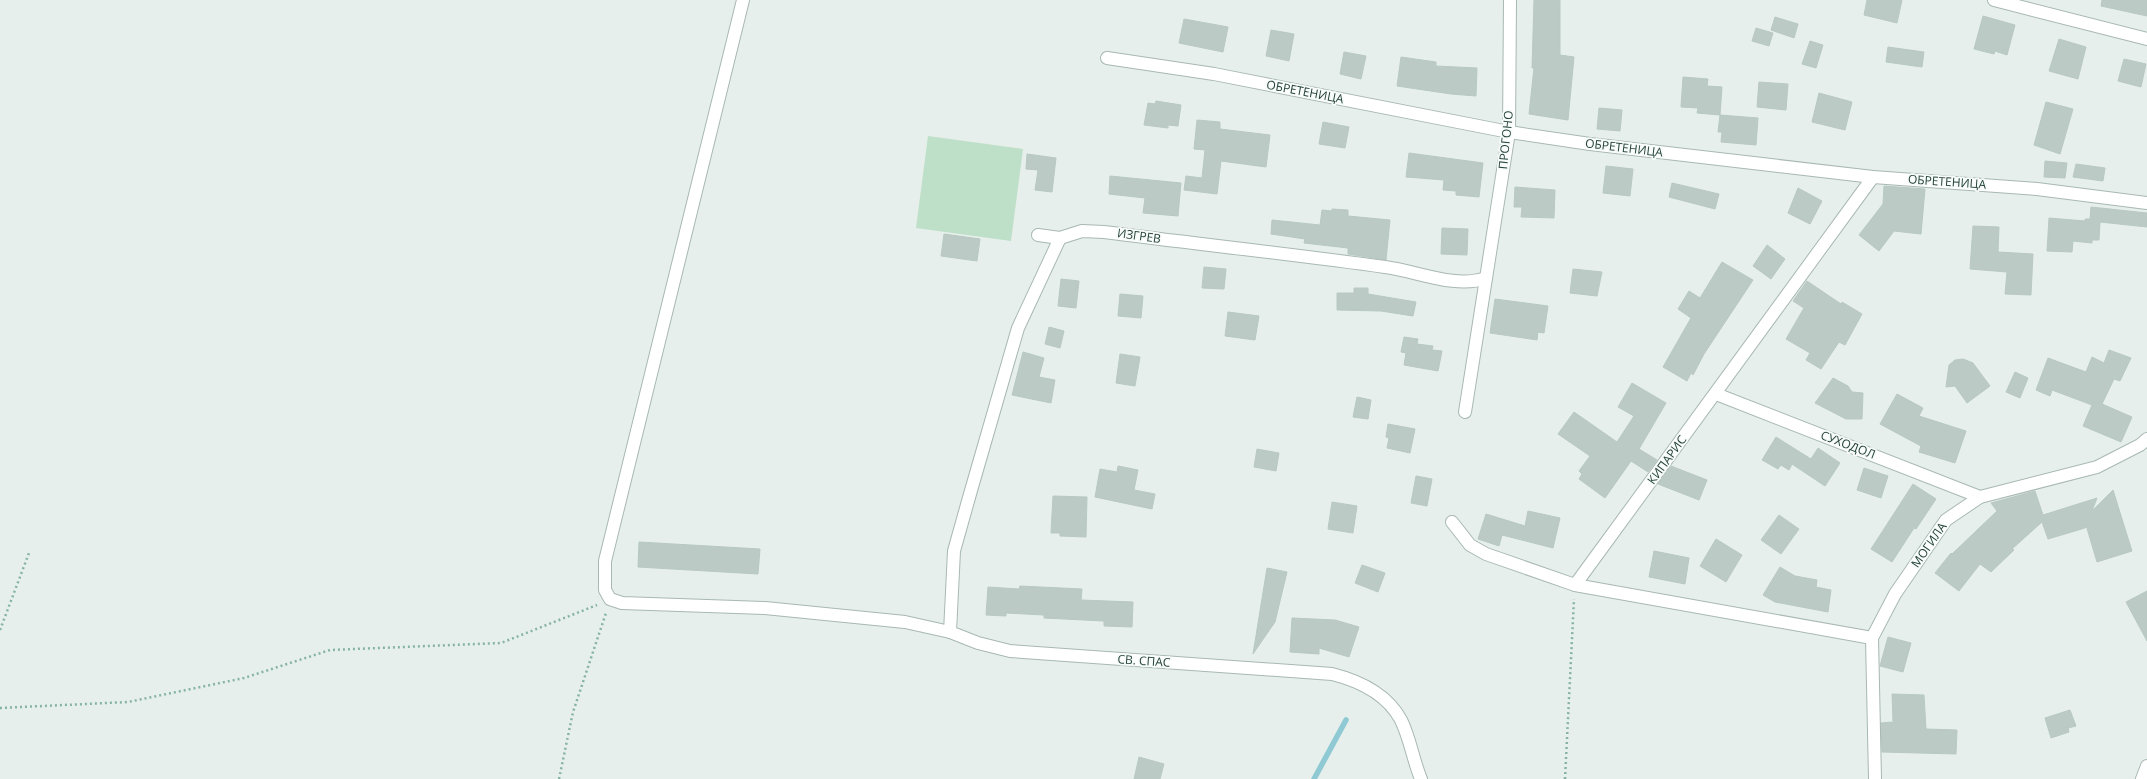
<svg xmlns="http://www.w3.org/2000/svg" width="2147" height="779" viewBox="0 0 2147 779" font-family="'Open Sans',sans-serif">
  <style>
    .green { fill: #bfe0c8 }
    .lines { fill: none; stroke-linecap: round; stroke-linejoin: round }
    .stream { stroke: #8ec9d4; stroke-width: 5.5 }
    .building { fill: #bbcac4; stroke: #b8c9c2 }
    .minor-casing { stroke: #a8b8b2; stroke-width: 14 }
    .path { stroke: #86b3a5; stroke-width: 2.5; stroke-dasharray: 2 3; stroke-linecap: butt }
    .minor { stroke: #fff; stroke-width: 12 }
    .labels { text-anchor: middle; stroke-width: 3.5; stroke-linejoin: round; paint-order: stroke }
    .street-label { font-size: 12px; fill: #24423a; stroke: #f7fbf9 }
  </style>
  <rect width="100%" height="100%" fill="#e6efeb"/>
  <path class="green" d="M928 136 1023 149 1011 241 916 228Z"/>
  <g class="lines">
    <path class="stream" d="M1314 779 1346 720"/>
  </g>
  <g class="building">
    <path d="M1534 0H1560V55L1574 57 1568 120 1529 114 1534 68H1532Z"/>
    <path d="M1867 0H1902L1897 23 1864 15Z"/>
    <path d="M2102 0H2147V16L2101 6Z"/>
    <path d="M1983 16 2015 25 2007 55 1995 51 1994 54 1974 49Z"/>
    <path d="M1775 17 1798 24 1794 38 1771 30Z"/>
    <path d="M1184 19 1228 27 1223 52 1179 43Z"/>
    <path d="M1756 28 1773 33 1769 46 1752 41Z"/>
    <path d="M1271 30 1294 34 1289 61 1266 56Z"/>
    <path d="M2059 39 2086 47 2078 79 2049 71Z"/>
    <path d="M1810 41 1823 45 1816 68 1802 64Z"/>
    <path d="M1888 47 1924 52 1922 67 1886 62Z"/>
    <path d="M1344 52 1366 56 1361 79 1340 74Z"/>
    <path d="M1401 57 1436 62V66L1477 68 1476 96 1451 94 1397 86Z"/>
    <path d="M2124 59 2146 64 2141 87 2118 81Z"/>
    <path d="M1683 77 1708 79 1707 86 1722 87 1720 115 1758 118 1756 145 1721 142 1722 132H1718L1720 115 1697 113 1698 108 1681 107Z"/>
    <path d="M1759 82 1788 84 1786 110 1757 107Z"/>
    <path d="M1819 93 1852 102 1845 130 1812 122Z"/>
    <path d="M1156 101 1181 105 1178 126 1168 125V128L1144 125 1148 103 1155 104Z"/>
    <path d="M2046 102 2073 109 2060 154 2034 145Z"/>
    <path d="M1599 108 1622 110 1620 131 1597 129Z"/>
    <path d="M1197 120 1220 122V129L1270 135 1266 167 1221 161 1217 194 1184 190 1186 176 1202 178 1205 150 1194 149Z"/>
    <path d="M1323 122 1349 127 1345 148 1319 144Z"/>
    <path d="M1409 153 1483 163 1479 197 1456 195V191L1443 190 1444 180 1406 177Z"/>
    <path d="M1027 154 1056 158 1052 192 1035 190 1038 170 1026 169Z"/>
    <path d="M2045 161 2067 163 2065 178 2044 177Z"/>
    <path d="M2076 164 2105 168 2103 181 2073 177Z"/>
    <path d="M1606 166 1633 169 1630 196 1603 193Z"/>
    <path d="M1110 176 1181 183 1178 216 1143 213 1145 198 1109 194Z"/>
    <path d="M1672 183 1719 194 1715 209 1669 197Z"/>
    <path d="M1884 186 1925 189 1921 234 1894 231 1879 251 1859 235 1883 204Z"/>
    <path d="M1515 187 1555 190 1554 218 1521 217 1522 207H1514Z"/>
    <path d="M1798 188 1822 201 1810 224 1788 213Z"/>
    <path d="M2091 207 2147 213V227L2100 222 2099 240H2092V243L2073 241 2072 252 2047 251 2049 218 2085 221V219H2090Z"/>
    <path d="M1332 209 1348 210V216L1390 220 1386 260 1348 254V248L1304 243 1305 239 1271 234 1272 220 1320 225 1322 210 1332 211Z"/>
    <path d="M1973 226 1999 227 1998 252 2033 254 2031 295 2005 294 2007 272 1970 269Z"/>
    <path d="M1442 228 1468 229 1467 255 1441 254Z"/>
    <path d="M944 234 980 239 977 261 941 256Z"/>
    <path d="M1767 245 1785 259 1771 279 1753 266Z"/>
    <path d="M1722 262 1753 280 1704 354 1693 375 1691 373 1687 381 1663 367 1691 318 1678 309 1689 291 1700 298Z"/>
    <path d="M1204 267 1226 269 1224 289 1202 288Z"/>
    <path d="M1573 269 1602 272 1597 296 1570 293Z"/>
    <path d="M1061 279 1079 281 1076 308 1058 306Z"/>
    <path d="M1807 281 1841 304 1842 302 1862 314 1845 345 1839 342 1821 369 1806 360 1810 353 1786 339 1804 308 1793 301Z"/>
    <path d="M1354 288H1368V294L1416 302 1413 316 1381 311 1337 310V293H1354Z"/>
    <path d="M1120 294 1143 296 1141 318 1118 316Z"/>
    <path d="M1495 299 1548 306 1544 333 1538 332 1537 340 1490 333Z"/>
    <path d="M1228 312 1259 316 1255 340 1225 336Z"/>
    <path d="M1049 327 1064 331 1060 348 1045 344Z"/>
    <path d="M1404 337 1418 339 1417 344 1433 346 1432 350 1442 351 1438 371 1404 365 1406 353 1401 352Z"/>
    <path d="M2109 350 2131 358 2120 381 2114 379 2102 404 2132 417 2121 442 2083 426 2092 405 2052 390 2050 396 2036 390 2048 358 2086 372 2092 357 2104 363Z"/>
    <path d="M1023 352 1044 358 1039 377 1055 380 1051 403 1012 395Z"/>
    <path d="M1120 354 1140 357 1135 386 1116 383Z"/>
    <path d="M1963 359 1973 363 1990 386 1967 403 1955 386 1946 387 1949 365 1955 360Z"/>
    <path d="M2015 372 2028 378 2020 398 2006 392Z"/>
    <path d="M1833 378 1848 386 1852 392 1863 393 1862 419H1846L1815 403Z"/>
    <path d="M1632 383 1666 403 1639 449 1657 460 1648 472 1631 461 1605 498 1579 479 1582 474 1579 471 1590 456 1558 434 1574 412 1617 442 1634 416 1618 407Z"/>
    <path d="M1897 394 1923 408 1919 416 1966 431 1955 463 1919 452 1921 446 1880 424Z"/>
    <path d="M1357 397 1371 400 1368 419 1353 417Z"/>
    <path d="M1388 424 1415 429 1410 453 1387 448 1389 438 1386 437Z"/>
    <path d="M1776 437 1811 459 1818 448 1840 463 1825 486 1792 464 1789 470 1781 465 1778 469 1762 460Z"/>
    <path d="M1257 449 1279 453 1276 471 1254 467Z"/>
    <path d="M1118 466 1138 470 1134 490 1155 494 1152 509 1095 497 1100 469 1117 472Z"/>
    <path d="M1671 466 1707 480 1699 500 1658 484Z"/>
    <path d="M1864 468 1888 476 1881 498 1857 490Z"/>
    <path d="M1416 476 1432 479 1427 506 1411 503Z"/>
    <path d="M1913 484 1936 499 1916 529 1914 528 1892 562 1871 549Z"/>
    <path d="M2113 490 2132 551 2097 562 2086 525 2085 528 2048 539 2042 522 2012 549 2014 550 1991 572 1980 564 1959 591 1935 573 1951 553 1952 554 1997 511 1991 503 2035 491 2043 515 2097 498 2092 511Z"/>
    <path d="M1053 496 1087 497 1086 537 1060 536V533H1051Z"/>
    <path d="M1332 502 1357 506 1353 533 1328 529Z"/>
    <path d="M1528 511 1560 518 1553 548 1502 535 1499 546 1478 539 1486 514 1525 526Z"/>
    <path d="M1779 515 1799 529 1781 554 1761 540Z"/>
    <path d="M1716 539 1742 555 1726 582 1700 566Z"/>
    <path d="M639 542 760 549 758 574 638 567Z"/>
    <path d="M1654 551 1689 558 1685 584 1649 577Z"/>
    <path d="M1362 565 1385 573 1378 592 1355 583Z"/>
    <path d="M1780 567 1795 576 1817 580 1816 587 1831 590 1828 612 1775 602 1763 595Z"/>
    <path d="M1267 568 1287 572 1275 622 1253 654Z"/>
    <path d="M1020 586 1082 589 1081 600 1133 602 1132 627 1104 626V621L1044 618V615L1006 613V616L986 615 988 587 1019 589Z"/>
    <path d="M2147 591V641L2126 602Z"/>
    <path d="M1292 618 1335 620 1359 627 1349 657 1319 648V654L1290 652Z"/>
    <path d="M1888 637 1911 643 1903 672 1880 666Z"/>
    <path d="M1892 694 1924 695 1926 729 1957 730 1956 754 1882 752 1881 723 1893 722Z"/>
    <path d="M2070 710 2076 726 2068 728 2069 732 2051 738 2045 718Z"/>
    <path d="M1139 757 1164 764 1160 779H1134Z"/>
  </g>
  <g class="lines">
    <g class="minor-casing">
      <g id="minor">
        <path d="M743 0 605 561V590L610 599 622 603 765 608 905 622 950 632"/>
        <path d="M1994 0 2147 39"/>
        <path d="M1107 58 1214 74 1509 132 1590 144 1873 177 2037 189 2147 203"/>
        <path d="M1038 235 1060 238"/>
        <path d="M1716 394 1980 497"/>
        <path d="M1465 412 1509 132 1510 0"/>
        <path d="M1452 522 1470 545 1486 554 1575 585 1872 638"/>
        <path d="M1575 585 1873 177"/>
        <path d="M1421 779C1413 760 1410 738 1401 720 1387 694 1360 681 1332 674L1010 651 978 643 950 632 954 551 970 494 1018 328 1060 238 1082 231 1104 232C1197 244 1291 254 1385 267 1417 271 1455 289 1486 278"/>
        <path d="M1875 779 1872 638 1895 594 1946 520 1980 497 2097 467 2140 445 2147 439"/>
        <path d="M2142 779 2147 766"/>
      </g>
    </g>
    <g class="path">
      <path d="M0 630 29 553"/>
      <path d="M0 708 128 702 244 678 330 650 501 643 597 605"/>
      <path d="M559 779 573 712 606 613"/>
      <path d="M1565 779 1574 599"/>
    </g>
    <use href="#minor" class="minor"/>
  </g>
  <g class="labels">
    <g class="street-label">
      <text transform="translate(1305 92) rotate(11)" y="4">ОБРЕТЕНИЦА</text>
      <text transform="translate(1506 140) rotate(-84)" y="4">ПРОГОНО</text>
      <text transform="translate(1624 148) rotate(7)" y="4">ОБРЕТЕНИЦА</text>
      <text transform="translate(1947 182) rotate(4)" y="4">ОБРЕТЕНИЦА</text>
      <text transform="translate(1139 236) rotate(8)" y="4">ИЗГРЕВ</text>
      <text transform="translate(1848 445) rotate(21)" y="4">СУХОДОЛ</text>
      <text transform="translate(1667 460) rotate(-54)" y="4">КИПАРИС</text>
      <text transform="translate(1929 545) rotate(-55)" y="4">МОГИЛА</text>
      <text transform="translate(1144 661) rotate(4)" y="4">СВ. СПАС</text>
    </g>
  </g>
</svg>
